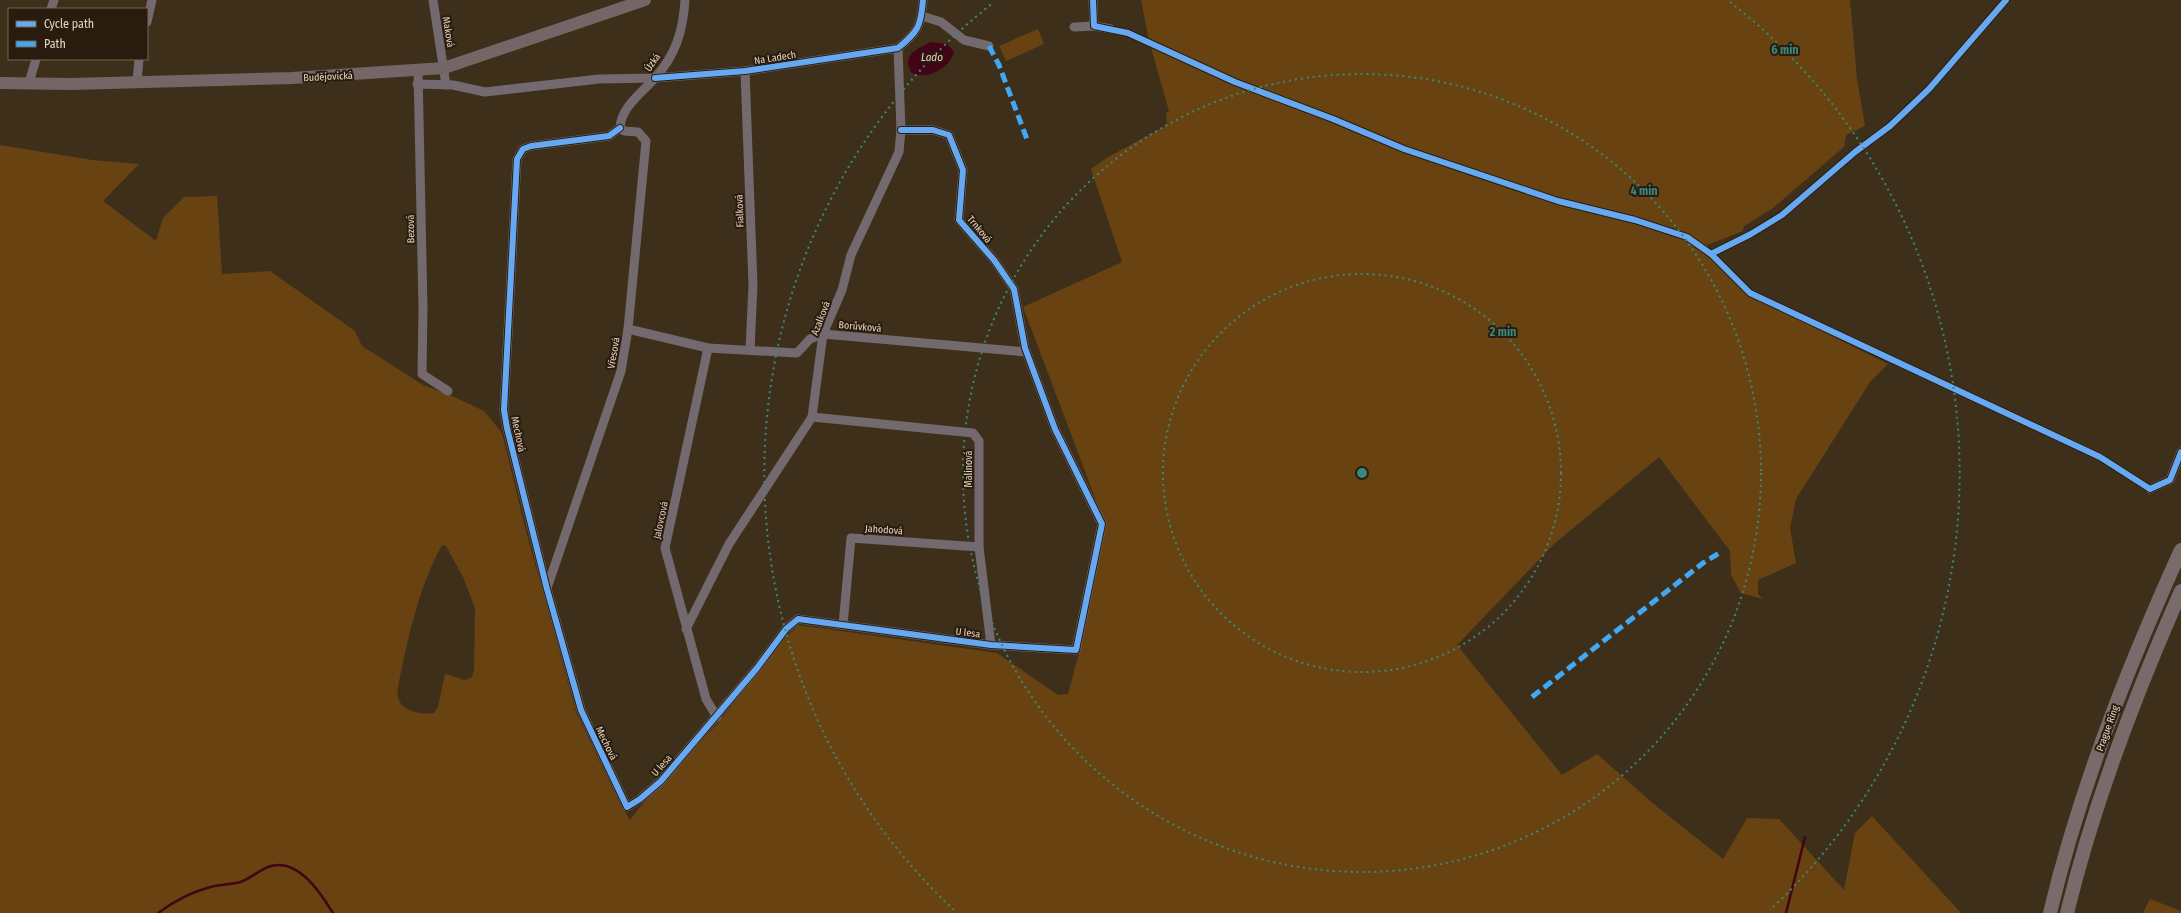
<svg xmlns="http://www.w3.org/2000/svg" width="2181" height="913" viewBox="0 0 2181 913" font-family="'Fira Sans Condensed',sans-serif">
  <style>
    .green { fill: #684311; fill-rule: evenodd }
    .water { fill: #420416 }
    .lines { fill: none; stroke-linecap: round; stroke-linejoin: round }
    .stream { stroke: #420416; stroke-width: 2.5 }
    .minor { stroke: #73696e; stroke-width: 9 }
    .major { stroke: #746667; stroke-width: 12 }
    .highway { stroke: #786b6a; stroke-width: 14 }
    .quiet { stroke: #3fa9f5; stroke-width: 5; stroke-dasharray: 10 5; stroke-linecap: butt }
    .cycleway-casing { stroke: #291c0e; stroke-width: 8 }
    .cycleway { stroke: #66a8f1; stroke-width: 6 }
    .ring { fill: none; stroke: #3a897f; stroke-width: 2; stroke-dasharray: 2 4 }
    .labels { text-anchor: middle; stroke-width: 4; stroke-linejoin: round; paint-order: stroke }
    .street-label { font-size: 10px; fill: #e6d4c1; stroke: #291c0e }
    .water-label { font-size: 11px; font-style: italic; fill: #ebc9ce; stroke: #291c0e }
    .centre { fill: #3a897f; stroke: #291c0e; stroke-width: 2 }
    .ring-label { font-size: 12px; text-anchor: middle; font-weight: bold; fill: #3a897f; stroke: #291c0e; stroke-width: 4; stroke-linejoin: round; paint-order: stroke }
  </style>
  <rect width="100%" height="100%" fill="#3e2f1b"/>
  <g class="green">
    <path d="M1141 0H1850L1857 79 1865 126 1846 135 1844 147 1773 208 1744 226 1743 231 1707 245 1711 254 1750 295 1888 364 1870 382 1796 499 1790 528 1796 563 1758 580V594L1763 599 1741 593 1731 575 1730 551 1659 457 1554 544 1457 645 1562 775 1597 754 1655 805 1723 859 1747 818 1779 819 1844 890 1855 833 1872 816 1961 913H0V145L92 160 139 164 103 201 156 241 163 218 184 197 217 196 222 274 270 271 355 331 362 346 423 385 450 395 484 411 502 433 527 535 576 712 620 804 630 820 641 806 718 723 780 644 798 625 997 653 1058 695 1068 694 1079 653 1105 524 1023 307 1122 262 1091 169 1108 157 1164 127 1167 123 1166 113 1169 111 1149 41ZM442 545 446 546 463 577 475 608 474 670 472 677 465 680 445 674 438 707 434 713C415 715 394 709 398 687 408 638 418 589 442 545Z"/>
    <path d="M1038 29 1044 44 1006 61 999 46Z"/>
    <path d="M2150 899 2181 911V913H2143Z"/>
  </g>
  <path class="water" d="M931 42 947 44 954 52C951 66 929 80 915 74 911 73 910 71 909 67 904 53 921 47 931 42Z"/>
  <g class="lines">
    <g class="stream">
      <path d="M158 913C173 902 189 893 207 888 218 884 230 885 240 882 250 879 258 871 268 867 297 856 320 892 333 913"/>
      <path d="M1786 913 1805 837"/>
    </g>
    <g class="minor">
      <path d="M433 0 446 85"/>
      <path d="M1093 0 1094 26"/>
      <path d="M51 9 54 0"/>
      <path d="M922 16 941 22 964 40 989 46"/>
      <path d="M147 22 152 0"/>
      <path d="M1074 27 1094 26 1111 29"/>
      <path d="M418 71 423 308 422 374 448 391"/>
      <path d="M745 71 753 285 750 350"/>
      <path d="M137 82 139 59"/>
      <path d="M29 83 36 59"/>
      <path d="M417 84 453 85 485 92 599 79 655 78 745 71 898 48C918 32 921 26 923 0"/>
      <path d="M620 128 609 136 531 146 523 149 517 159 504 410 507 428 547 589 581 710 627 807 640 799 661 781 757 668 786 629 798 619 991 645 1076 650 1102 524 1055 429 1025 348 1014 289 994 260 959 220 963 170 949 135 933 130H901"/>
      <path d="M620 128C621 107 642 93 654 79 676 55 683 31 685 0"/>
      <path d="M628 329 708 348 797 353 810 339 823 334 1026 352"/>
      <path d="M708 348 665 548 706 699 717 717"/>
      <path d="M812 417 973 433 979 441V547L991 645"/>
      <path d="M2150 489 2170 480 2181 452"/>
      <path d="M547 588 621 371 628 329 646 141 638 132 624 131 620 128"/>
      <path d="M843 625 851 538 979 547"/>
      <path d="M686 629 729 544 812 417 823 334 842 290 851 255 899 152 901 130 898 48"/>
    </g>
    <path class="major" d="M0 83 71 84 292 78 444 68 645 0"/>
    <g class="highway">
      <path d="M2050 913C2080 787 2128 667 2181 550"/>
      <path d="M2067 913C2094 802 2135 695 2181 591"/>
    </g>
    <g class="quiet">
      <path d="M989 46 999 65 1028 142"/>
      <path d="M1532 697 1703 563 1721 552"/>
    </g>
    <g class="cycleway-casing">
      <g id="cycleway">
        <path d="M1093 0 1094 26 1128 33 1235 82 1333 119 1404 149 1558 201 1635 220 1687 237 1711 254 1750 293 2100 457 2150 489 2170 480 2181 452"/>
        <path d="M655 78 745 71 898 48C918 32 921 26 923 0"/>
        <path d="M620 128 609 136 531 146 523 149 517 159 504 410 507 428 547 589 581 710 627 807 640 799 661 781 757 668 786 629 798 619 991 645 1076 650 1102 524 1055 429 1025 348 1014 289 994 260 959 220 963 170 949 135 933 130H901"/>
        <path d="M1711 254 1751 234 1782 215 1855 152 1890 126 1929 89 2006 0"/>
      </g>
    </g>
    <use href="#cycleway" class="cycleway"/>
  </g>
  <g class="ring">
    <circle cx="1362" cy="473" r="199"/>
    <circle cx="1362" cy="473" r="399"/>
    <path d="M954 910A598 598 0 0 1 994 2M1730 2A598 598 0 0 1 1770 910"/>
  </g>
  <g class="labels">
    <g class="street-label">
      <text transform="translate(449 32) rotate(81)" y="4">Maková</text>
      <text transform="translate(775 57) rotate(-9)" y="4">Na Ladech</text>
      <text transform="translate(652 62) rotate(-55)" y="4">Úzká</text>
      <text transform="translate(328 76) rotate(-3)" y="4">Budějovická</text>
      <text transform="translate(739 211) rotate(-92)" y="4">Fialková</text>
      <text transform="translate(410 229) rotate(-91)" y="4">Bezová</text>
      <text transform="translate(980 229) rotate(50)" y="4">Trnková</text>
      <text transform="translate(820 318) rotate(-69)" y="4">Azalková</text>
      <text transform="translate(860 326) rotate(5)" y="4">Borůvková</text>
      <text transform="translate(613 353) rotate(-80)" y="4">Vřesová</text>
      <text transform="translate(519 434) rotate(78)" y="4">Mechová</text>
      <text transform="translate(968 469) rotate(-90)" y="4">Malinová</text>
      <text transform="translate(660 520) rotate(-78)" y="4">Jalovcová</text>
      <text transform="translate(884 529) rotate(4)" y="4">Jahodová</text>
      <text transform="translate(968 632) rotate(7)" y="4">U lesa</text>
      <text transform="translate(2107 728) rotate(-70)" y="4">Prague Ring</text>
      <text transform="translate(607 743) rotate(64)" y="4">Mechová</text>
      <text transform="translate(661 765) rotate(-48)" y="4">U lesa</text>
    </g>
    <g class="water-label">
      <text x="932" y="61">Lado</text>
    </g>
  </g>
  <circle cx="1362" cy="473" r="6" class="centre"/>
  <g class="ring-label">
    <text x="1785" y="54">6 min</text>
    <text x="1644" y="195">4 min</text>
    <text x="1503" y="336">2 min</text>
  </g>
  <rect x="8" y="8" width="140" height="52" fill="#291c0e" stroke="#756656"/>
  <rect x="16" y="21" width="20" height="6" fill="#66a8f1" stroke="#756656"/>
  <text x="44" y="28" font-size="12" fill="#e6d4c1">Cycle path</text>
  <rect x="16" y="41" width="20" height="6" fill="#3fa9f5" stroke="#756656"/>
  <text x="44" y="48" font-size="12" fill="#e6d4c1">Path</text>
</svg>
